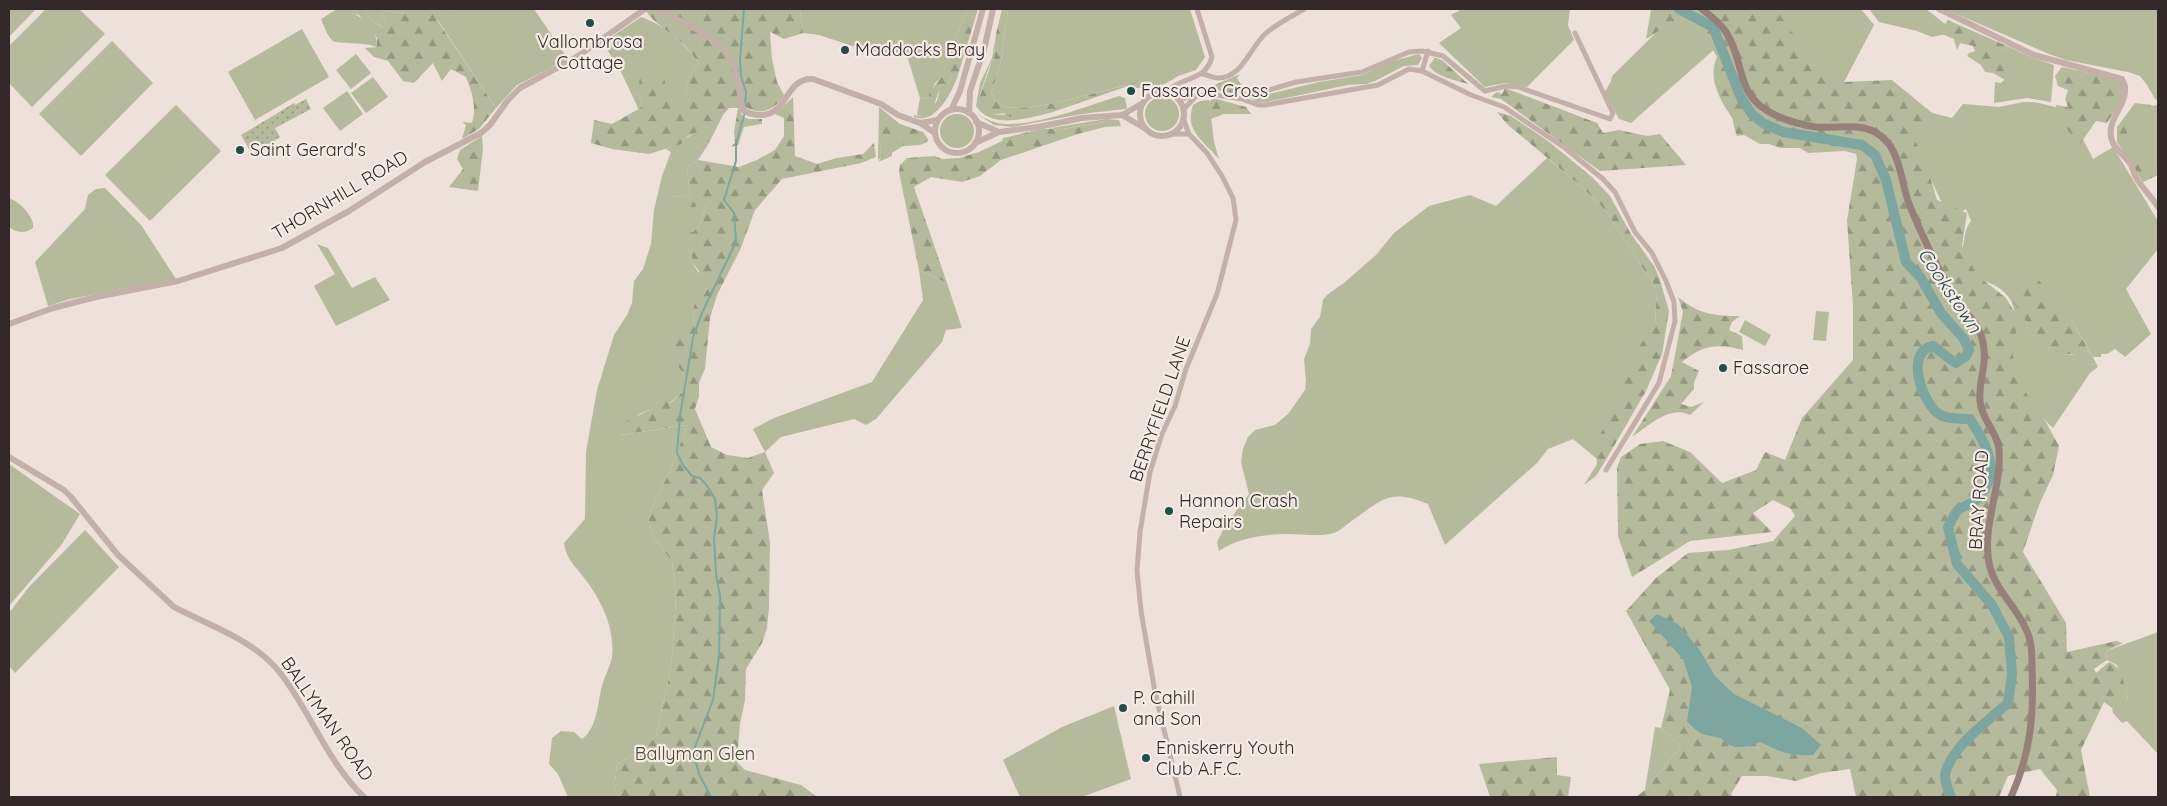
<svg xmlns="http://www.w3.org/2000/svg" width="2167" height="806" viewBox="0 0 2167 806" font-family="Quicksand,sans-serif">
  <style>
    .green { fill: #b5ba9d }
    .forest { fill: url(#forest-firs) }
    .park { fill: url(#park-dots) }
    .water { fill: #7da6a1 }
    .lines { fill: none; stroke-linecap: round; stroke-linejoin: round }
    .stream { stroke: #7da6a1; stroke-width: 2 }
    .river { stroke: #7da6a1; stroke-width: 10 }
    .minor { stroke: #c3b0a8; stroke-width: 5 }
    .tertiary { stroke: #c3b0a8; stroke-width: 6 }
    .secondary { stroke: #977f7a; stroke-width: 7 }
    .poi-dot { fill: #234d48; stroke: #f6ece6; stroke-width: 2 }
    .labels { text-anchor: middle; stroke-width: 4.5; stroke-linejoin: round; paint-order: stroke }
    .poi-label { font-size: 18px; fill: #322827; stroke: #f6ece6; text-anchor: start }
    .street-label { font-size: 18px; fill: #322827; stroke: #f6ece6 }
    .park-label { font-size: 18px; fill: #474c2e; stroke: #f6ece6 }
    .water-label { font-size: 19px; font-style: italic; fill: #234d48; stroke: #f6ece6 }
  </style>
  <defs>
    <pattern id="forest-firs" width="22" height="20" patternUnits="userSpaceOnUse" patternTransform="scale(1.25)"><rect width="22" height="20" fill="#b5ba9d"/><path d="M5 1l3.5 6h-7zM16 11l3.5 6h-7z" fill="#949780"/></pattern>
    <pattern id="park-dots" width="8" height="8" patternUnits="userSpaceOnUse" patternTransform="scale(1.25)"><rect width="8" height="8" fill="#b5ba9d"/><path d="M2 2h.1M6 6h.1" fill="none" stroke="#949780" stroke-width="1.8" stroke-linecap="round"/></pattern>
  </defs>
  <rect width="100%" height="100%" fill="#ede1da"/>
  <g class="green">
    <path d="M9 9H36L9 37Z"/>
    <path d="M46 9H79L105 34 32 107 9 83V46Z"/>
    <path d="M337 9H357L352 13C365 18 378 32 377 47 366 42 337 44 333 41 327 36 324 26 321 19Z"/>
    <path d="M366 9H404L403 14 395 11 380 12 386 20 383 27 373 22 365 11Z"/>
    <path d="M452 9H534L568 59 517 85 496 108 437 19Z"/>
    <path d="M800 9H967L941 78 935 83 928 99 920 98 908 59 900 54 865 50 819 35 803 33Z"/>
    <path d="M1008 9H1190L1205 57 1196 70 1178 76 1165 84 1138 88 1126 85C1102 90 1020 117 1001 105 997 103 994 97 991 94L1001 61Z"/>
    <path d="M1462 9H1570L1568 25 1574 40 1527 87 1505 83 1485 87 1439 43 1461 28 1451 15Z"/>
    <path d="M1771 9H1861L1874 25 1843 84 1803 61Z"/>
    <path d="M1869 9H1926L1949 27 1945 34 1932 37 1917 31 1879 22Z"/>
    <path d="M1945 9H2158V100L2155 99 2147 85 2140 76 2128 72 2066 60 2049 54Z"/>
    <path d="M641 17C665 25 685 43 699 64L687 79 686 94 672 106 667 92H638L642 107 639 110 622 74 603 43Z"/>
    <path d="M1672 17 1700 22 1717 47 1631 123 1619 119 1605 92 1611 81 1612 76Z"/>
    <path d="M302 29 329 77 255 120 228 72Z"/>
    <path d="M996 34 994 59 991 61 980 94 992 115 1023 114 1046 110 1050 113C1027 118 992 130 976 106L980 83 992 58Z"/>
    <path d="M112 41 153 83 81 156 39 114Z"/>
    <path d="M2007 46 2031 57 2054 65 2051 102 2027 98 1994 103 1995 82 2001 83 2005 79 1999 52Z"/>
    <path d="M356 54 371 73 351 89 336 70Z"/>
    <path d="M1419 54 1422 58 1418 65 1404 66 1375 81 1366 84 1348 85 1266 102H1257L1245 95 1249 93 1256 97 1319 82 1362 75 1393 61Z"/>
    <path d="M959 72C954 89 936 126 914 117V115L922 117 937 101 940 88 944 84H948L952 76Z"/>
    <path d="M373 77 388 97 366 113 351 93Z"/>
    <path d="M347 91 363 114 340 131 323 108Z"/>
    <path d="M1119 96 1125 98 1127 108 1125 109 1082 114 1012 127 994 125 977 114C986 119 996 124 1006 124 1039 125 1087 106 1119 96Z"/>
    <circle cx="1162" cy="114" r="17"/>
    <path d="M1209 100 1214 142 1219 159C1204 141 1184 131 1193 105L1200 101Z"/>
    <path d="M2023 102H2034L2068 110 2093 159 2113 147 2158 221V249L2126 289 2151 334 2125 357 2115 349 2107 354H2101V357H2093L2071 319 2026 321 2028 330 2069 355H2075L2091 365 2096 363 2098 367 2090 373 2053 428C2044 420 2013 385 2012 373 2010 355 2020 317 2011 301 1998 275 1956 285 1963 246 1965 236 1965 228 1971 221L1966 209 1949 218 1910 135 1911 127 1925 111 1952 118 1963 104 1999 107Z"/>
    <path d="M176 105 221 151 150 221 105 175Z"/>
    <path d="M2158 105V174L2143 182 2132 161 2117 142V127L2143 107Z"/>
    <circle cx="957" cy="131" r="17"/>
    <path d="M1106 119 1119 120 1121 126 1105 127 1104 122 1057 130 1051 128Z"/>
    <path d="M701 129 709 143 698 160 687 167 690 196 669 197 706 205 702 221 693 232H683L691 247 692 262 707 287 703 297 693 310 695 325 678 366 686 378 683 392 669 403 660 400 652 409 639 414 621 435 687 425 670 472 658 494 648 518 653 536 672 562 676 598 672 656 668 682 656 736 646 747 617 764 614 790 621 797H568L558 774 549 764 552 738 561 731 574 732 582 739C597 728 597 707 601 690 603 679 610 668 612 657 615 629 602 601 585 579 575 565 567 561 564 543L585 519 586 452 597 390 614 335 627 315 632 303 634 281 643 269 651 244 654 210 662 176 671 152 666 149C682 144 687 136 701 129Z"/>
    <path d="M890 134 901 139 903 146 892 153V156L878 162 881 158 880 145Z"/>
    <path d="M1547 158 1582 187 1606 211 1657 290 1655 324 1602 463 1573 439 1548 449 1537 463 1445 545 1428 504C1390 489 1384 498 1353 520 1347 524 1340 531 1334 533 1319 537 1303 534 1288 534 1265 534 1237 538 1219 551L1217 542 1225 526 1249 494 1241 462 1243 449 1248 437 1255 430 1275 425 1288 414 1305 390 1306 381 1304 359 1310 344 1311 329 1320 317 1323 300 1327 295 1345 282 1376 255 1394 233 1429 206 1470 195 1496 206Z"/>
    <path d="M105 188 141 225 176 279 70 299 48 306 35 262 85 209 88 195 96 189Z"/>
    <path d="M11 199C20 202 35 218 33 228 25 234 17 233 9 227V200Z"/>
    <path d="M317 244 328 248 352 288 375 277 390 300 336 326 314 286 335 274Z"/>
    <path d="M919 270 947 283 962 328 946 330 942 342 876 419 866 425 854 419 781 437 765 452 753 429 774 418 872 382 923 300Z"/>
    <path d="M1816 311 1829 312 1826 341 1813 340Z"/>
    <path d="M1745 320 1771 335 1765 346 1739 332Z"/>
    <path d="M9 464 80 514 62 544 9 606Z"/>
    <path d="M85 530 119 567 15 673 9 666V613L29 587Z"/>
    <path d="M2158 632V754L2127 721 2122 723 2113 713 2112 708 2128 699 2117 665 2107 660 2106 651Z"/>
    <path d="M1114 706 1131 779 1082 797H1020L1003 760 1062 727Z"/>
    <path d="M1655 727 1661 728 1681 747 1645 790Z"/>
  </g>
  <g class="forest">
    <path d="M357 9H366L365 11 373 22 382 27 386 20 380 12 395 11 403 14 404 9H452L437 20 496 108 479 129 462 139 466 125 462 122 472 123C477 107 472 92 466 77L451 69 442 81 433 63 414 83 403 81 388 61 374 57 365 48 377 47V38L359 15 351 13Z"/>
    <path d="M645 9H800L803 33 784 39 770 32 772 59 777 82 784 95C775 110 760 117 744 106L739 108 743 117 749 119H762V124L744 127 738 145 731 147 735 143 734 132 738 108H729L723 115 709 143 701 130 688 136 681 144 649 154 612 149 591 143 594 120 612 124 642 107 638 92 640 77 661 69 672 105 686 94 687 79 699 64C691 52 683 42 671 34 660 25 652 21 645 9Z"/>
    <path d="M967 9H978L959 72 952 76 948 84H944C934 94 937 112 922 117L917 115 920 98 928 99 930 91 941 78Z"/>
    <path d="M1002 9H1008L1001 61 991 94C994 97 997 103 1001 105 1020 117 1102 90 1127 85L1134 83 1138 88 1128 86 1050 113 1046 110 1028 116 1023 114 1017 118 1007 116 1004 113 992 115 986 113 979 102C981 87 989 75 991 61L994 59 996 34Z"/>
    <path d="M1649 9H1776L1805 51 1844 82 1892 80 1937 117 1914 128 1912 136 1924 156 1937 200 1967 213 1962 246 1977 275 2006 298 2018 318 2013 353 2014 376 2042 415 2059 446 2053 475 2039 505 2023 552 2066 623 2067 652 2116 641 2123 643 2106 651 2107 660 2094 669 2096 673 2109 662C2124 668 2124 686 2128 700L2112 708 2104 702 2081 750 2090 797H2056L2057 790 2040 769 2008 776 1999 797H1856L1850 769 1821 773 1796 781 1767 776H1742L1731 794 1734 797H1636L1645 790 1681 747 1661 728 1670 690 1626 611 1656 578 1688 553 1728 550 1773 541 1795 516 1791 509 1773 500 1753 513 1772 532 1690 541 1632 577 1618 536 1617 468 1621 457 1640 444 1663 441 1690 452 1722 483 1756 470 1765 452 1785 460 1802 418 1853 360V307L1847 220 1857 159 1856 154 1845 151 1808 153 1800 148H1780L1769 144H1760L1744 135 1737 136C1735 131 1734 126 1733 121 1732 116 1727 111 1725 107 1716 91 1709 74 1717 57L1698 25 1676 20 1646 39 1651 10Z"/>
    <path d="M1948 20 2007 46 1999 52C2009 60 2008 68 2005 80L1993 73 1985 72 1981 65 1967 56 1969 53 1975 51 1973 46 1960 43 1957 50 1954 39 1942 34V29Z"/>
    <path d="M1435 58 1442 60 1468 84C1455 80 1437 77 1429 66Z"/>
    <path d="M2062 67 2124 81 2128 86 2127 93 2107 123 2096 121 2080 144C2070 135 2064 128 2064 115L2057 114 2056 105 2068 107 2065 99 2068 90 2058 86 2055 76Z"/>
    <path d="M1240 74 1237 78 1247 94 1245 95 1214 90 1212 86Z"/>
    <path d="M1505 88 1597 123 1603 133 1619 130 1647 136 1660 134 1686 165 1600 171 1501 99 1491 97 1497 92 1502 94Z"/>
    <path d="M793 97 795 156 817 164 837 158 863 154 874 143 876 157 861 163 782 179 755 210 740 250 717 295 710 318 705 368 699 383V397L695 409 711 447 727 455 748 458 765 452 774 473 762 490 770 543 769 608 767 628 762 643 746 669 745 700 740 724 737 762 745 770 801 785 817 797H621L614 790 617 764 646 747 656 736 668 682 672 656 676 598 672 562 653 536 648 518 658 494 670 472 687 425 620 435 624 422 652 409 660 399 670 403 683 392 686 378 678 366 674 337 695 325 693 310 695 303 703 297 707 288H697L699 271 692 262 691 247 680 236 683 232H693L702 221 706 205 685 208 668 197 690 196 687 167 698 160 739 167 757 160 775 150 784 136V118L775 114Z"/>
    <path d="M1213 98 1246 107 1251 114H1224L1211 119 1209 102Z"/>
    <path d="M2135 103 2152 105C2133 112 2125 127 2126 147L2133 152 2137 159 2155 169 2158 164V175L2143 182 2117 142V127Z"/>
    <path d="M879 107 900 124 923 132 928 139 927 142 920 145 903 146 901 139 890 135 880 145 881 158 878 160Z"/>
    <path d="M1497 112 1511 116 1548 141 1592 177 1610 196 1631 234 1654 266 1659 277 1669 311 1662 354 1646 391 1604 463 1596 476 1584 485 1597 464 1596 440 1618 408 1623 379 1634 365V354L1655 324 1657 290 1606 211 1582 187 1507 124Z"/>
    <path d="M1105 122V127L1078 134 1001 160 980 176 962 182 931 177 914 187 947 283 919 270 899 172 900 165 907 158 935 156 942 159 959 158 979 152 1002 141 1003 138C1018 136 1043 125 1057 130Z"/>
    <path d="M482 136 483 149 478 191 449 187 463 169 457 159 460 150Z"/>
    <path d="M2037 278 2071 319 2096 363 2091 365 2079 360 2075 355 2045 351 2028 330 2026 321 2012 301Z"/>
    <path d="M1678 297C1698 314 1714 316 1740 316L1732 322 1729 330 1742 336 1743 350C1718 343 1702 345 1682 362L1699 371 1694 382V389L1681 404 1691 407 1704 402 1690 415C1669 405 1649 426 1632 437L1671 376 1683 312Z"/>
    <path d="M1557 757V775L1571 777 1568 797H1490L1479 764Z"/>
  </g>
  <path class="park" d="M306 99 311 109 275 128 280 137 253 156 241 135 294 103 295 105Z"/>
  <path class="water" d="M1657 614 1678 624 1699 649 1715 676 1734 694 1802 728 1821 745 1813 755C1791 756 1781 753 1761 742 1752 745 1739 750 1730 745 1727 743 1724 740 1720 738 1702 733 1701 737 1687 721L1692 687 1683 659 1649 621Z"/>
  <g class="lines">
    <g class="stream">
      <path d="M744 9 740 61 741 76 746 92 745 108"/>
      <path d="M711 797 699 774 695 759V747L713 700 719 656 720 596 716 574 714 538 717 516 715 499 708 487 700 478 692 476 683 465 677 453 680 416 693 338 701 315 736 242 734 213 724 200 736 161V144L745 112"/>
    </g>
    <path class="river" d="M1679 9 1713 27 1741 98 1752 114 1763 123 1783 132 1862 145 1875 155 1886 180 1906 262 1921 278 1941 313 1964 339 1969 350 1966 356 1956 363C1947 358 1942 352 1933 346 1904 351 1922 403 1939 414 1947 420 1960 418 1970 419 1986 445 2003 470 1978 498 1973 504 1964 505 1958 510 1954 514 1951 522 1948 527L1957 564 1992 605 2009 637 2012 674 2008 703C1988 721 1950 748 1945 775 1944 781 1949 791 1951 797"/>
    <g class="minor">
      <path d="M1422 71 1428 51"/>
      <path d="M1203 74C1207 75 1213 78 1218 78 1242 78 1250 48 1265 34 1276 24 1291 17 1304 9"/>
      <path d="M1164 92C1170 89 1176 84 1182 82 1197 76 1207 74 1212 57L1197 9"/>
      <path d="M1255 94 1296 82 1362 72 1409 52 1422 51 1443 56 1485 91 1506 86 1518 87 1610 119 1613 113 1575 33"/>
      <path d="M1174 96 1176 85"/>
      <path d="M1178 99 1210 94 1242 99 1258 105H1265L1378 85 1409 69 1422 71 1471 95 1504 107 1565 148 1603 179 1615 192 1635 232 1652 253 1666 281 1674 302 1675 321 1659 383 1606 470"/>
      <path d="M1183 110 1196 96"/>
      <path d="M1170 134H1189"/>
      <path d="M1180 797 1155 692 1141 611 1137 571 1140 532 1150 472 1162 434 1175 406 1186 369 1217 294 1236 220 1233 198 1222 176 1207 153 1189 134 1183 118"/>
    </g>
    <g class="tertiary">
      <path d="M655 9C679 19 723 39 733 64 739 79 739 95 743 110 749 114 755 115 762 115 788 114 786 77 813 79L881 104 898 115 920 123 935 133"/>
      <path d="M1939 9 2034 55 2122 79C2134 100 2107 116 2111 137 2113 149 2125 155 2131 165 2133 169 2134 175 2137 179 2143 189 2152 197 2158 207"/>
      <circle cx="1162" cy="114" r="22"/>
      <circle cx="957" cy="131" r="22"/>
      <path d="M951 110 960 91 983 9"/>
      <path d="M969 113 970 91 984 50 993 9"/>
      <path d="M1122 115 1146 129"/>
      <path d="M976 122 999 132"/>
      <path d="M920 123 938 120"/>
      <path d="M975 143 999 132 1038 127 1082 118 1122 115 1143 103"/>
      <path d="M9 324 53 308 96 297 178 281 282 248 349 211 425 162 481 133 490 125 508 100 520 88 575 58 645 9"/>
      <path d="M9 457 64 490 71 497 118 555 174 607C210 626 255 640 281 674 311 713 328 763 364 797"/>
    </g>
    <path class="secondary" d="M1702 9C1711 16 1720 23 1726 32 1747 65 1733 95 1775 115 1788 121 1803 125 1816 127 1841 129 1869 119 1888 143 1900 158 1902 183 1908 201 1914 217 1922 234 1929 249 1938 268 1948 287 1959 304 1966 314 1977 323 1981 335 1990 363 1978 376 1980 401 1981 419 1997 431 1999 449 2002 487 1982 525 1989 563 1994 589 2016 606 2026 629 2032 641 2032 654 2032 667 2034 714 2031 753 2011 797"/>
  </g>
  <g class="poi-dot">
    <circle cx="590" cy="23" r="5"/>
    <circle cx="845" cy="50" r="5"/>
    <circle cx="1131" cy="91" r="5"/>
    <circle cx="240" cy="150" r="5"/>
    <circle cx="1723" cy="368" r="5"/>
    <circle cx="1169" cy="511" r="5"/>
    <circle cx="1123" cy="708" r="5"/>
    <circle cx="1146" cy="758" r="5"/>
  </g>
  <g class="labels">
    <g class="poi-label">
      <text x="590" y="48" text-anchor="middle">Vallombrosa<tspan x="590" dy="21">Cottage</tspan></text>
      <text x="855" y="56">Maddocks Bray</text>
      <text x="1141" y="97">Fassaroe Cross</text>
      <text x="250" y="156">Saint Gerard's</text>
      <text x="1733" y="374">Fassaroe</text>
      <text x="1179" y="507">Hannon Crash<tspan x="1179" dy="21">Repairs</tspan></text>
      <text x="1133" y="704">P. Cahill<tspan x="1133" dy="21">and Son</tspan></text>
      <text x="1156" y="754">Enniskerry Youth<tspan x="1156" dy="21">Club A.F.C.</tspan></text>
    </g>
    <g class="street-label">
      <text transform="translate(340 195) rotate(-31)" y="6">THORNHILL ROAD</text>
      <text transform="translate(1160 409) rotate(-71)" y="6">BERRYFIELD LANE</text>
      <text transform="translate(1979 500) rotate(-86)" y="6">BRAY ROAD</text>
      <text transform="translate(327 719) rotate(55)" y="6">BALLYMAN ROAD</text>
    </g>
    <g class="park-label">
      <text x="695" y="760">Ballyman Glen</text>
    </g>
    <g class="water-label">
      <text transform="translate(1950 290) rotate(56)" y="7">Cookstown</text>
    </g>
  </g>
  <rect width="2167" height="806" fill="none" stroke="#322827" stroke-width="20"/>
</svg>
